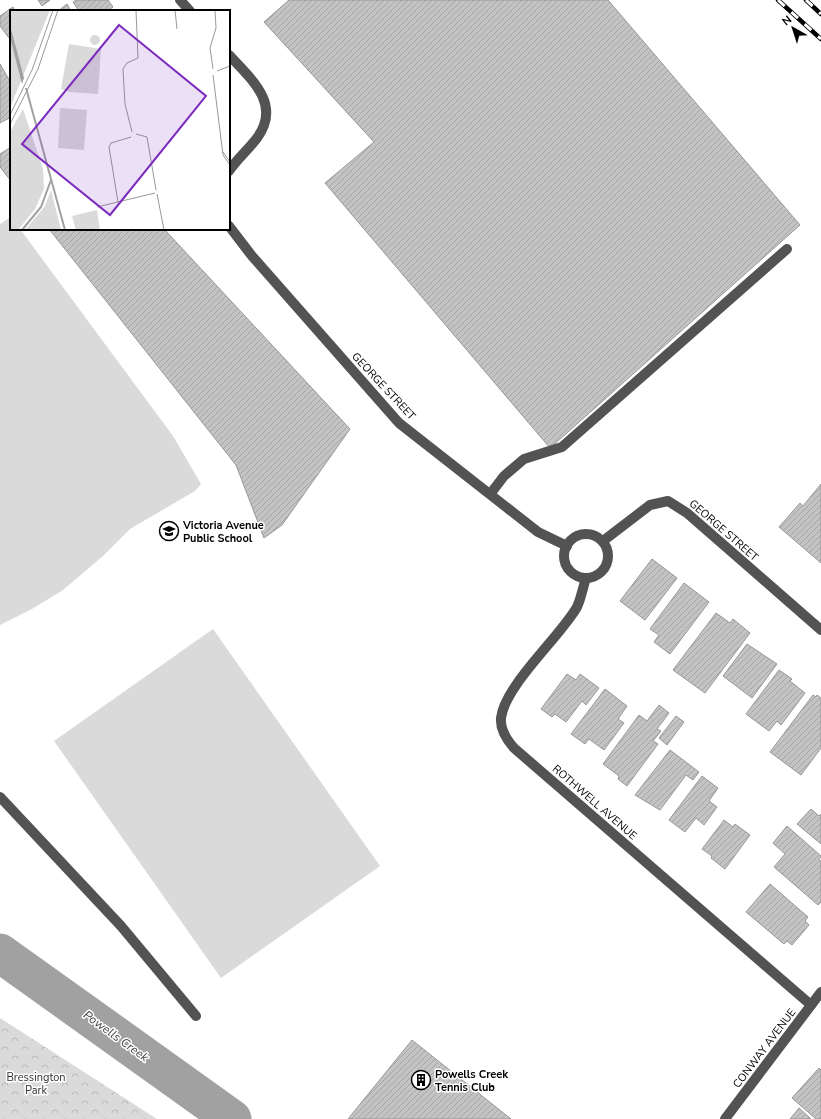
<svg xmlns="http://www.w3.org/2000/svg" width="821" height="1119" viewBox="0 0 821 1119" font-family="'Nunito Sans',sans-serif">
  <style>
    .park { fill: url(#park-crowns) }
    .pitch { fill: #dadada }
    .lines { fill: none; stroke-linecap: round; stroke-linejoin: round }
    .river { stroke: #a1a1a1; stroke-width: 39 }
    .building { fill: url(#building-hatch); stroke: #979797 }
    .minor { stroke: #535353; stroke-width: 10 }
    .rail-casing { stroke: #000; stroke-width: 4.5 }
    .rail { stroke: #fff; stroke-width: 3; stroke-dasharray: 9; stroke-linecap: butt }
    .labels { text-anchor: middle; stroke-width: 3; stroke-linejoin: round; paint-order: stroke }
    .street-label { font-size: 11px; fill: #000; stroke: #fff }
    .poi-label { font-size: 11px; font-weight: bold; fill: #000; stroke: #fff; text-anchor: start }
    .park-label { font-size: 11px; fill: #313131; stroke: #fff }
    .water-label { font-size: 12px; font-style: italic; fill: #424242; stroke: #fff }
    .inset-river { fill: none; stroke: #a1a1a1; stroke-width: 2 }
    .inset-road { fill: none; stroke: #999; stroke-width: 1 }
    .view { fill: #7b2cbf; fill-opacity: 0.15; stroke: #7b2cbf; stroke-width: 2 }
    .inset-edge { fill: none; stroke: #000; stroke-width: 2 }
  </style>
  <defs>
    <pattern id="park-crowns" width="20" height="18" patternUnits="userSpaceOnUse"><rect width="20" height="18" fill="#dadada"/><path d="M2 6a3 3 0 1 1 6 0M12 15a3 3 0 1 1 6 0" fill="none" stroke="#b9b9b9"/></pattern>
    <pattern id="building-hatch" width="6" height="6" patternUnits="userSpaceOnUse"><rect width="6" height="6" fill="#c3c3c3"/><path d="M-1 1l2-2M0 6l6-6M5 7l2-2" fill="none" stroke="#a6a6a6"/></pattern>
  </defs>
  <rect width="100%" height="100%" fill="#fff"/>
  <path class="park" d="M0 1018 157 1119H0Z"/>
  <g class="pitch">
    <path d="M11 217V229H20L173 436 201 484 195 491 130 529 103 556 63 590 32 609 0 625V224Z"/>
    <path d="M213 629 380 866 221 978 54 741Z"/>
  </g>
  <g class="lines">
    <path class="river" d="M0 953 232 1119"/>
  </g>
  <g class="building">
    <path d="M38 0H50L42 6Z"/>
    <path d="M76 0H108L113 7 107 11H79L73 2Z"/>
    <path d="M289 0H608L800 225 550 448 325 183 374 142 264 22Z"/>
    <path d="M67 4 71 11H58Z"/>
    <path d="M13 7 15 11H11V37L9 38 0 26V16Z"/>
    <path d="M0 64 11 83V117L0 123Z"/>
    <path d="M11 147V181L0 167V154Z"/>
    <path d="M49 229H164L350 429 282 525 264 538 236 465Z"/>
    <path d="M821 484V563L779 527 800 503 803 506Z"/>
    <path d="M652 559 677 578 645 620 620 601Z"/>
    <path d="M684 583 709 602 670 654 654 642 659 635 650 629Z"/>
    <path d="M716 613 730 623 733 619 750 633 705 693 673 670Z"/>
    <path d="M747 644 777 664 752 698 723 676Z"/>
    <path d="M779 670 792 679 790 681 805 693 781 725 777 721 769 731 746 714Z"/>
    <path d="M567 674 576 680 580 674 599 688 586 705 582 701 566 722 555 714 552 717 541 709Z"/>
    <path d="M605 689 627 706 618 719 624 723 604 750 589 739 585 744 571 734Z"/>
    <path d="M813 695 816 697 817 695 821 698V748L801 775 770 752Z"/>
    <path d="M659 705 669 713 657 729 661 731 653 741 658 744 627 786 618 779 619 776 603 764 639 715 647 721Z"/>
    <path d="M676 716 684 722 667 745 659 738Z"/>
    <path d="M670 750 699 772 693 780 686 775 660 810 635 795Z"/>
    <path d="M702 776 718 788 709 801 717 807 704 825 696 818 685 832 669 820Z"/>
    <path d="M811 809 819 816 821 814V844L797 824Z"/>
    <path d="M724 820 733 827 735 824 750 835 725 869 711 858 712 856 702 849Z"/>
    <path d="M787 826 821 856 819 860 821 861V902L818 905 774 867 785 854 773 843Z"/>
    <path d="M770 884 808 917 805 921 809 925 792 945 787 941 784 944 746 912Z"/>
    <path d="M412 1040 511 1119H348Z"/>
    <path d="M819 1068 821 1070V1119H816L792 1098Z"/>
    <path d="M799 1108 811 1119H790Z"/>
  </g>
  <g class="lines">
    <g class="minor">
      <path d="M180 0 190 11"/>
      <path d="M229 55C251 79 282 104 257 138 248 150 237 159 229 171"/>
      <path d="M229 226 252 256 399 423 538 532 567 546"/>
      <path d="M491 493 504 476 524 459 562 447 787 249"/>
      <circle cx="586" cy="556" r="22"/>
      <path d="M603 541 650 505 668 501 687 513 821 630"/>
      <path d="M586 578C583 587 581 599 577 607 560 637 505 685 501 718 500 729 507 740 514 748L811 1005"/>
      <path d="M0 797 121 926 196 1016"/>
      <path d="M725 1119 821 992"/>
    </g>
    <g class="rail-casing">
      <g id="rail">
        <path d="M778 0 821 39"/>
        <path d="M806 0 821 14"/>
      </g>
    </g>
    <use href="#rail" class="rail"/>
  </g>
  <defs>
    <g id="school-ring" transform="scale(1)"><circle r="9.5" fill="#fff" stroke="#000" stroke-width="1.5"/><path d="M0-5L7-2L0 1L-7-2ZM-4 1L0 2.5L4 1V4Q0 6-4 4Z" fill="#000"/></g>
    <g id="building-ring" transform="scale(1)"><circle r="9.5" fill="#fff" stroke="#000" stroke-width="1.5"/><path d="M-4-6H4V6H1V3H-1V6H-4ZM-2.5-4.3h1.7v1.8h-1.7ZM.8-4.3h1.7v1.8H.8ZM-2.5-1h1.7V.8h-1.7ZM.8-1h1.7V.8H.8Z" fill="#000"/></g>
  </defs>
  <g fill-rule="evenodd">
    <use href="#school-ring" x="169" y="531"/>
    <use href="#building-ring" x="421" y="1080"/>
  </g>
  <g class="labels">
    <g class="street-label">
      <text transform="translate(384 386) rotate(47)" y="4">GEORGE STREET</text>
      <text transform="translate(724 530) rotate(41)" y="4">GEORGE STREET</text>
      <text transform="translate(595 802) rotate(41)" y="4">ROTHWELL AVENUE</text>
      <text transform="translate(764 1048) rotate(-53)" y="4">CONWAY AVENUE</text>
    </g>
    <g class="poi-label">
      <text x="183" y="529">Victoria Avenue<tspan x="183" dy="13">Public School</tspan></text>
      <text x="435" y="1078">Powells Creek<tspan x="435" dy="13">Tennis Club</tspan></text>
    </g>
    <g class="park-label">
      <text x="36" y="1081">Bressington<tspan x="36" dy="13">Park</tspan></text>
    </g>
    <g class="water-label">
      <text transform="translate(116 1036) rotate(36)" y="4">Powells Creek</text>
    </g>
  </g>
  <g transform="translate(10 10)">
    <rect width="220" height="220" fill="#fff"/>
    <path d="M0 0H40L0 98ZM13 99 33 159 34 179 25 199 8 220H0V122ZM41 180 51 220H15L35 196ZM87 200 90 220H66L62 206Z" fill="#dadada"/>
    <path d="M80 30a5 5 0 1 1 10 0a5 5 0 1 1-10 0ZM59 34 91 39 88 84 60 82 51 79ZM50 98 77 100 74 140 48 138ZM0 164 18 178 0 200Z" fill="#dadada"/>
    <path d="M0 15 14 68 12 74 0 27Z" fill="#a1a1a1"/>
    <path class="inset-river" d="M16 78 55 220M12 220 31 197 41 170"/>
    <path class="inset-road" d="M165 0 167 19M203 59 200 38 206 18 205 0M207 61 220 56M203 65 213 145 220 155M0 105 22 60 43 0M0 114 28 59 48 0M122 122 115 94 113 59 117 53 128 48 126 0M126 124 137 127 146 180M213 142 220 152M147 184 154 220M108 192 99 137 101 133 121 127M87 197 145 183"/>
    <path class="view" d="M109 15 196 86 100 205 12 134Z"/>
    <rect width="220" height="220" class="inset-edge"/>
  </g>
  <g transform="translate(793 28) rotate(321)" stroke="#ffffff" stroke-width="3" paint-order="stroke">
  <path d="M0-3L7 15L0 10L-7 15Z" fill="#000000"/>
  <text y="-6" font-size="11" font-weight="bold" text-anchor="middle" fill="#000000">N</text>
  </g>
</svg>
